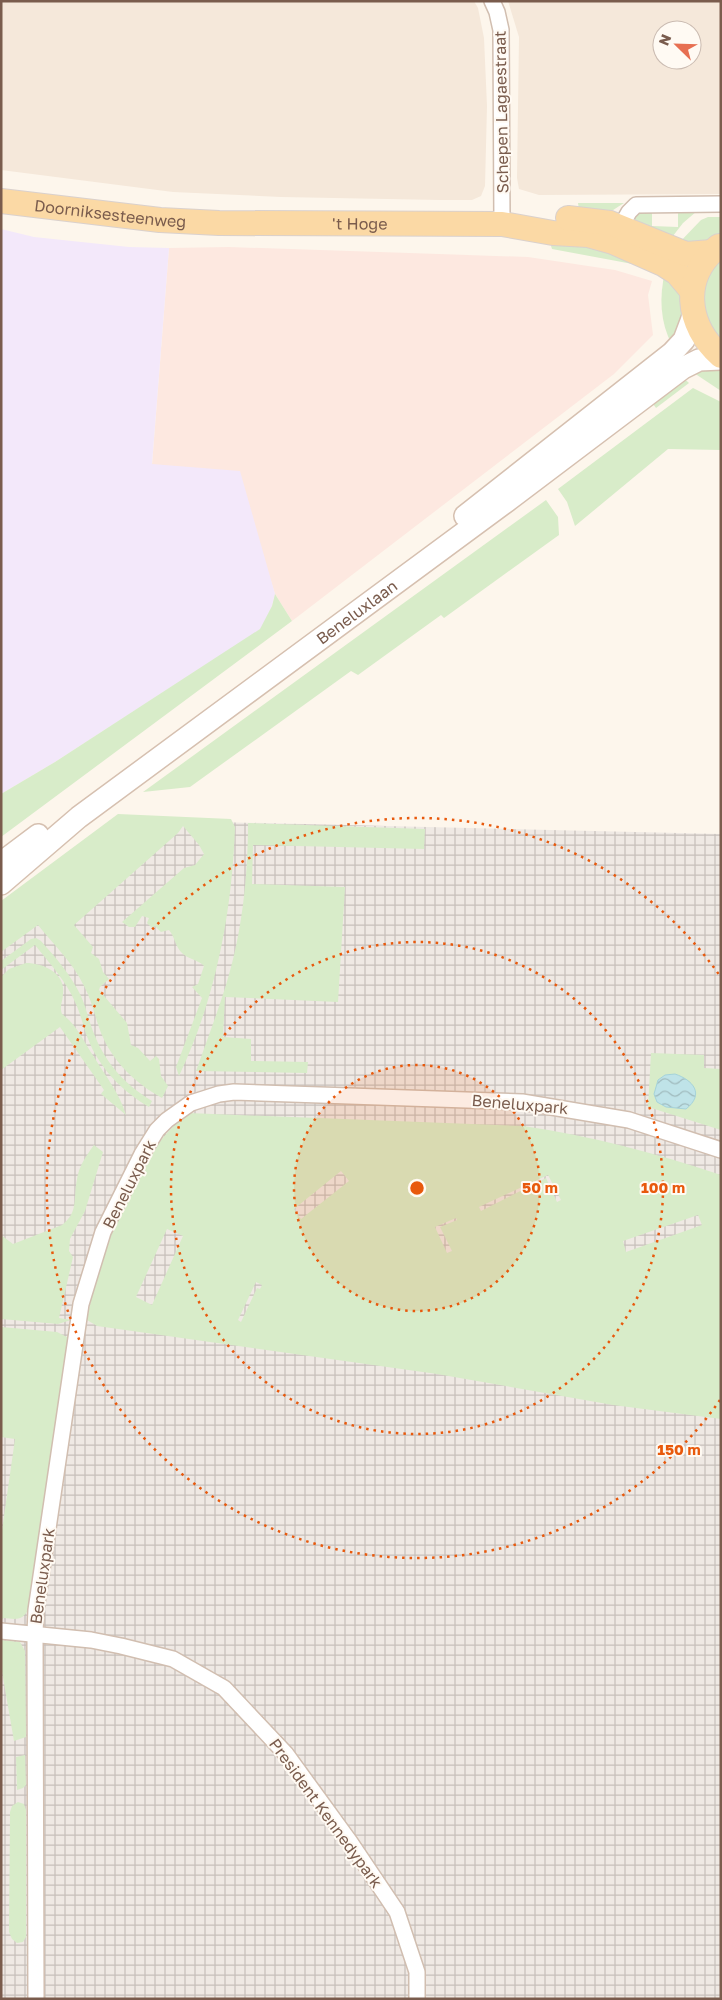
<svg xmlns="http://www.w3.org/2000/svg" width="722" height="2000" viewBox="0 0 722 2000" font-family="'Golos Text',sans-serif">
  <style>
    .residential { fill: #f5e8da; fill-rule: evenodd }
    .commercial { fill: #fde8e0 }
    .industrial { fill: url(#industrial-grid) }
    .education { fill: #f3e8fa }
    .green { fill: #d8ecc9; fill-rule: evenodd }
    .water { fill: url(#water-waves); stroke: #a5d3da }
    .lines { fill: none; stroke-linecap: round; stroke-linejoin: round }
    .street-casing { stroke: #d1beb0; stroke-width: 18 }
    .secondary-casing { stroke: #d6c0b0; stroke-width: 24 }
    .primary-casing { stroke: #dad1cd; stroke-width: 26 }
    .street { stroke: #fff; stroke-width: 15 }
    .secondary { stroke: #fff; stroke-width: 21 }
    .primary { stroke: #fbd9a5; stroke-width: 24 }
    .ring { fill: none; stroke: #e8590c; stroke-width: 2.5; stroke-dasharray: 2.5 5 }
    .labels { text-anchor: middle; stroke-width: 4; stroke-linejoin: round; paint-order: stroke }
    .street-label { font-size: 16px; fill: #7a5c4d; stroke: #fffaf3 }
    .centre { fill: #e8590c; stroke: #fffaf3; stroke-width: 2.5 }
    .ring-label { font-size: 15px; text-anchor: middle; font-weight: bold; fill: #e8590c; stroke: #fffaf3; stroke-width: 4; stroke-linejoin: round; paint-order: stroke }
  </style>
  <defs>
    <pattern id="industrial-grid" width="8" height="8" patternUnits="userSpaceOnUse" patternTransform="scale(1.25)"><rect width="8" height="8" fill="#efe9e4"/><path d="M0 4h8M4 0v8" fill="none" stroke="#c7c0bb"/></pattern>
    <pattern id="water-waves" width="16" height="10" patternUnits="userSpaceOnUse" patternTransform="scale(1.25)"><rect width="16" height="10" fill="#bfe3e8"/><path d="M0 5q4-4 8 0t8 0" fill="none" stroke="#a0bbbe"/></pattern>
  </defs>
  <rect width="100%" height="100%" fill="#fdf6ec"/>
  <g class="residential">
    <path d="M1 1H474L478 8 484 38 487 106 485 186 481 196 472 200H440L281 197 173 192 1 170Z"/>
    <path d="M508 1H721V194L539 195 519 189 517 178 519 37ZM662 30H692V60H662Z"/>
  </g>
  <path class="commercial" d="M229 247 528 257 615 270 652 281 648 295 653 335 614 374 292 621 275 594 260 546 152 465 169 248Z"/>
  <path class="industrial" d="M134 820 721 834V1999H1V918Z"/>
  <path class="education" d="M1 229 34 237 129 247 169 248 152 464 240 471 275 594 272 606 261 629 55 762 1 794Z"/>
  <g class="green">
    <path d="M578 203H624L610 212 579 210Z"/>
    <path d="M640 211H652V226L678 227V211H697L683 223 669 241 635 225 634 220Z"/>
    <path d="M708 217H721V235L708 243 677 245 701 220Z"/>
    <path d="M586 242 638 265 552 249 551 246 553 243Z"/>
    <path d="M721 260V341C716 335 710 329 707 322 697 300 706 276 721 260Z"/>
    <path d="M665 272 682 291 683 317 672 345C660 322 659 297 665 272Z"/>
    <path d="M721 367V391L691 371Z"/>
    <path d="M681 376 689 383 656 408 651 401Z"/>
    <path d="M693 388 721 402V450L668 449 575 526 567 502 558 489Z"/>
    <path d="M546 500 558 517 559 535 444 618 441 615 358 675 351 671 190 787 143 792Z"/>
    <path d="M275 594 292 621 1 837V794L55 762 260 629 272 606Z"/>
    <path d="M118 814 231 819 235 827C232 912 216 998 179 1076L176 1067 202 998 192 987 198 984 204 966C199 960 190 960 183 954 175 947 175 937 169 930L161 932 155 926 152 928 147 923 149 918 142 916 135 927H129L122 922 184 868 195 865 204 854 199 845 183 826 178 833 74 925 93 947 91 953 99 959 103 972 109 979 100 987 99 990 127 1023 131 1045 138 1048 150 1061 156 1056 159 1059 161 1076 168 1086 162 1098C135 1083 113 1062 101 1033 95 1017 92 1001 84 986 73 963 54 945 38 925L1 952V901Z"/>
    <path d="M248 823 425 829 424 849 253 845 252 884 345 887 338 1002 225 997 223 1037 251 1039V1061L308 1062 307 1073 196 1071C206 1043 217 1014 226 985 242 934 248 876 248 823Z"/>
    <path d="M36 938 41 941C56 958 71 975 81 996 87 1009 89 1023 95 1036 106 1064 127 1086 152 1101L149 1107C122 1091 100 1069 88 1039 83 1027 81 1014 75 1002 66 981 50 964 35 945L1 970V961L31 939Z"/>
    <path d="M26 963C43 963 66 973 63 994 63 1001 59 1006 62 1014 77 1025 84 1042 94 1057 106 1077 119 1092 126 1115L101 1094 104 1090 60 1027 1 1070V977L9 969Z"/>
    <path d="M651 1053 704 1055V1068L721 1069V1130L648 1107Z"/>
    <path d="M188 1113 523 1126C591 1136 656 1153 721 1175V1419L613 1405 437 1374 97 1326 87 1320C99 1253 133 1156 188 1113ZM341 1171 349 1181 301 1219 294 1209ZM548 1175 561 1200 557 1202 546 1178 481 1211 479 1207ZM698 1215 702 1225 626 1252 623 1241ZM456 1218 457 1220 440 1227 452 1251 447 1253 435 1227ZM167 1229 183 1236 152 1305 136 1297ZM256 1282 262 1285 260 1289 257 1288 241 1322 238 1320Z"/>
    <path d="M94 1145 103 1152 85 1211 70 1239 69 1251 73 1257 59 1318 71 1320 58 1324 1 1319V1235L13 1244 62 1225C79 1212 73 1198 77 1179 79 1166 86 1156 94 1145Z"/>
    <path d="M1 1327 57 1332 69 1338 29 1607C24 1622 14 1619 4 1618L1 1620V1537L15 1439 1 1437Z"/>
    <path d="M1 1640 20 1642 25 1651 26 1737 14 1741 1 1666Z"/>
    <path d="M25 1755 26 1785 23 1788 17 1790 16 1757Z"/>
    <path d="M18 1802 24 1804 26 1810V1937L23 1942 17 1943 12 1939 9 1932 10 1812 12 1806Z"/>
  </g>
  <path class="water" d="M675 1074C693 1080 705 1094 686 1109L666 1107 657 1102 654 1094 658 1080 665 1075Z"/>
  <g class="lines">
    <g class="street-casing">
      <g id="street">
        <path d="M492 1 497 12 501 30 502 224"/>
        <path d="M616 235 629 212 636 205 721 204"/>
        <path d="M1 1631 91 1640 121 1646 173 1659 224 1688 286 1754 350 1842 397 1912 417 1972V1999"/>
        <path d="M36 1999 35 1633 36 1610 81 1304 103 1232 142 1154 157 1130 167 1120 191 1103 219 1094 234 1092 522 1102 629 1120 721 1150"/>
      </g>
    </g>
    <g class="secondary-casing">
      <g id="secondary">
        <path d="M465 516 672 353 684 340 693 316"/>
        <path d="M1 863 38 835"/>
        <path id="s1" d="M1 884 79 817 507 501 683 368 699 360 721 359"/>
      </g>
    </g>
    <g class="primary-casing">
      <g id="primary">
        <path id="s2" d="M1 201 160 220 219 223 502 224 553 233 588 235 613 242 663 264 677 273 692 291"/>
        <path d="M568 218 610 223 686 254 712 252"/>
        <path d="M719 246C680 277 686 325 721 356"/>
      </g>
    </g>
    <use href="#street" class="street"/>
    <use href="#secondary" class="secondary"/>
    <use href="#primary" class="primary"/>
  </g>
  <circle cx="417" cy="1188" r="123" fill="#e8590c" fill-opacity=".12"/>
  <g class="ring">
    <circle cx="417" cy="1188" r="123"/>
    <circle cx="417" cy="1188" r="246"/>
    <path d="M720 1400A370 370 0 1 1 720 976"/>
  </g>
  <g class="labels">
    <g class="street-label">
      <text transform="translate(501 112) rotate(-91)" y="6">Schepen Lagaestraat</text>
      <text dy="6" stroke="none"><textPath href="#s2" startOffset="110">Doorniksesteenweg</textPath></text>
      <text dy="6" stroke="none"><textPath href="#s2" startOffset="360">'t Hoge</textPath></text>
      <text dy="6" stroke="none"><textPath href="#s1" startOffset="448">Beneluxlaan</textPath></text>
      <text transform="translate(520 1104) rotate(5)" y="6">Beneluxpark</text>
      <text transform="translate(129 1184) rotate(-63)" y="6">Beneluxpark</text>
      <text transform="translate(42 1576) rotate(-82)" y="6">Beneluxpark</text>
      <text transform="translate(326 1813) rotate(54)" y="6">President Kennedypark</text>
    </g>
  </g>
  <circle cx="417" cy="1188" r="8" class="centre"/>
  <g class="ring-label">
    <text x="540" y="1193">50 m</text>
    <text x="663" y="1193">100 m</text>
    <text x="679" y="1455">150 m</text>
  </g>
  <rect width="722" height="2000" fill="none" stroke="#7a5c4d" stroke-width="5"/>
  <g transform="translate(677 45) rotate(293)"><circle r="24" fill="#fffaf3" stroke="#cabbb1"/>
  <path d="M0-4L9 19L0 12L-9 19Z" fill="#e76f51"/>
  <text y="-8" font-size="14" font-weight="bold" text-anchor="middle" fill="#7a5c4d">N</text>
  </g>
</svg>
